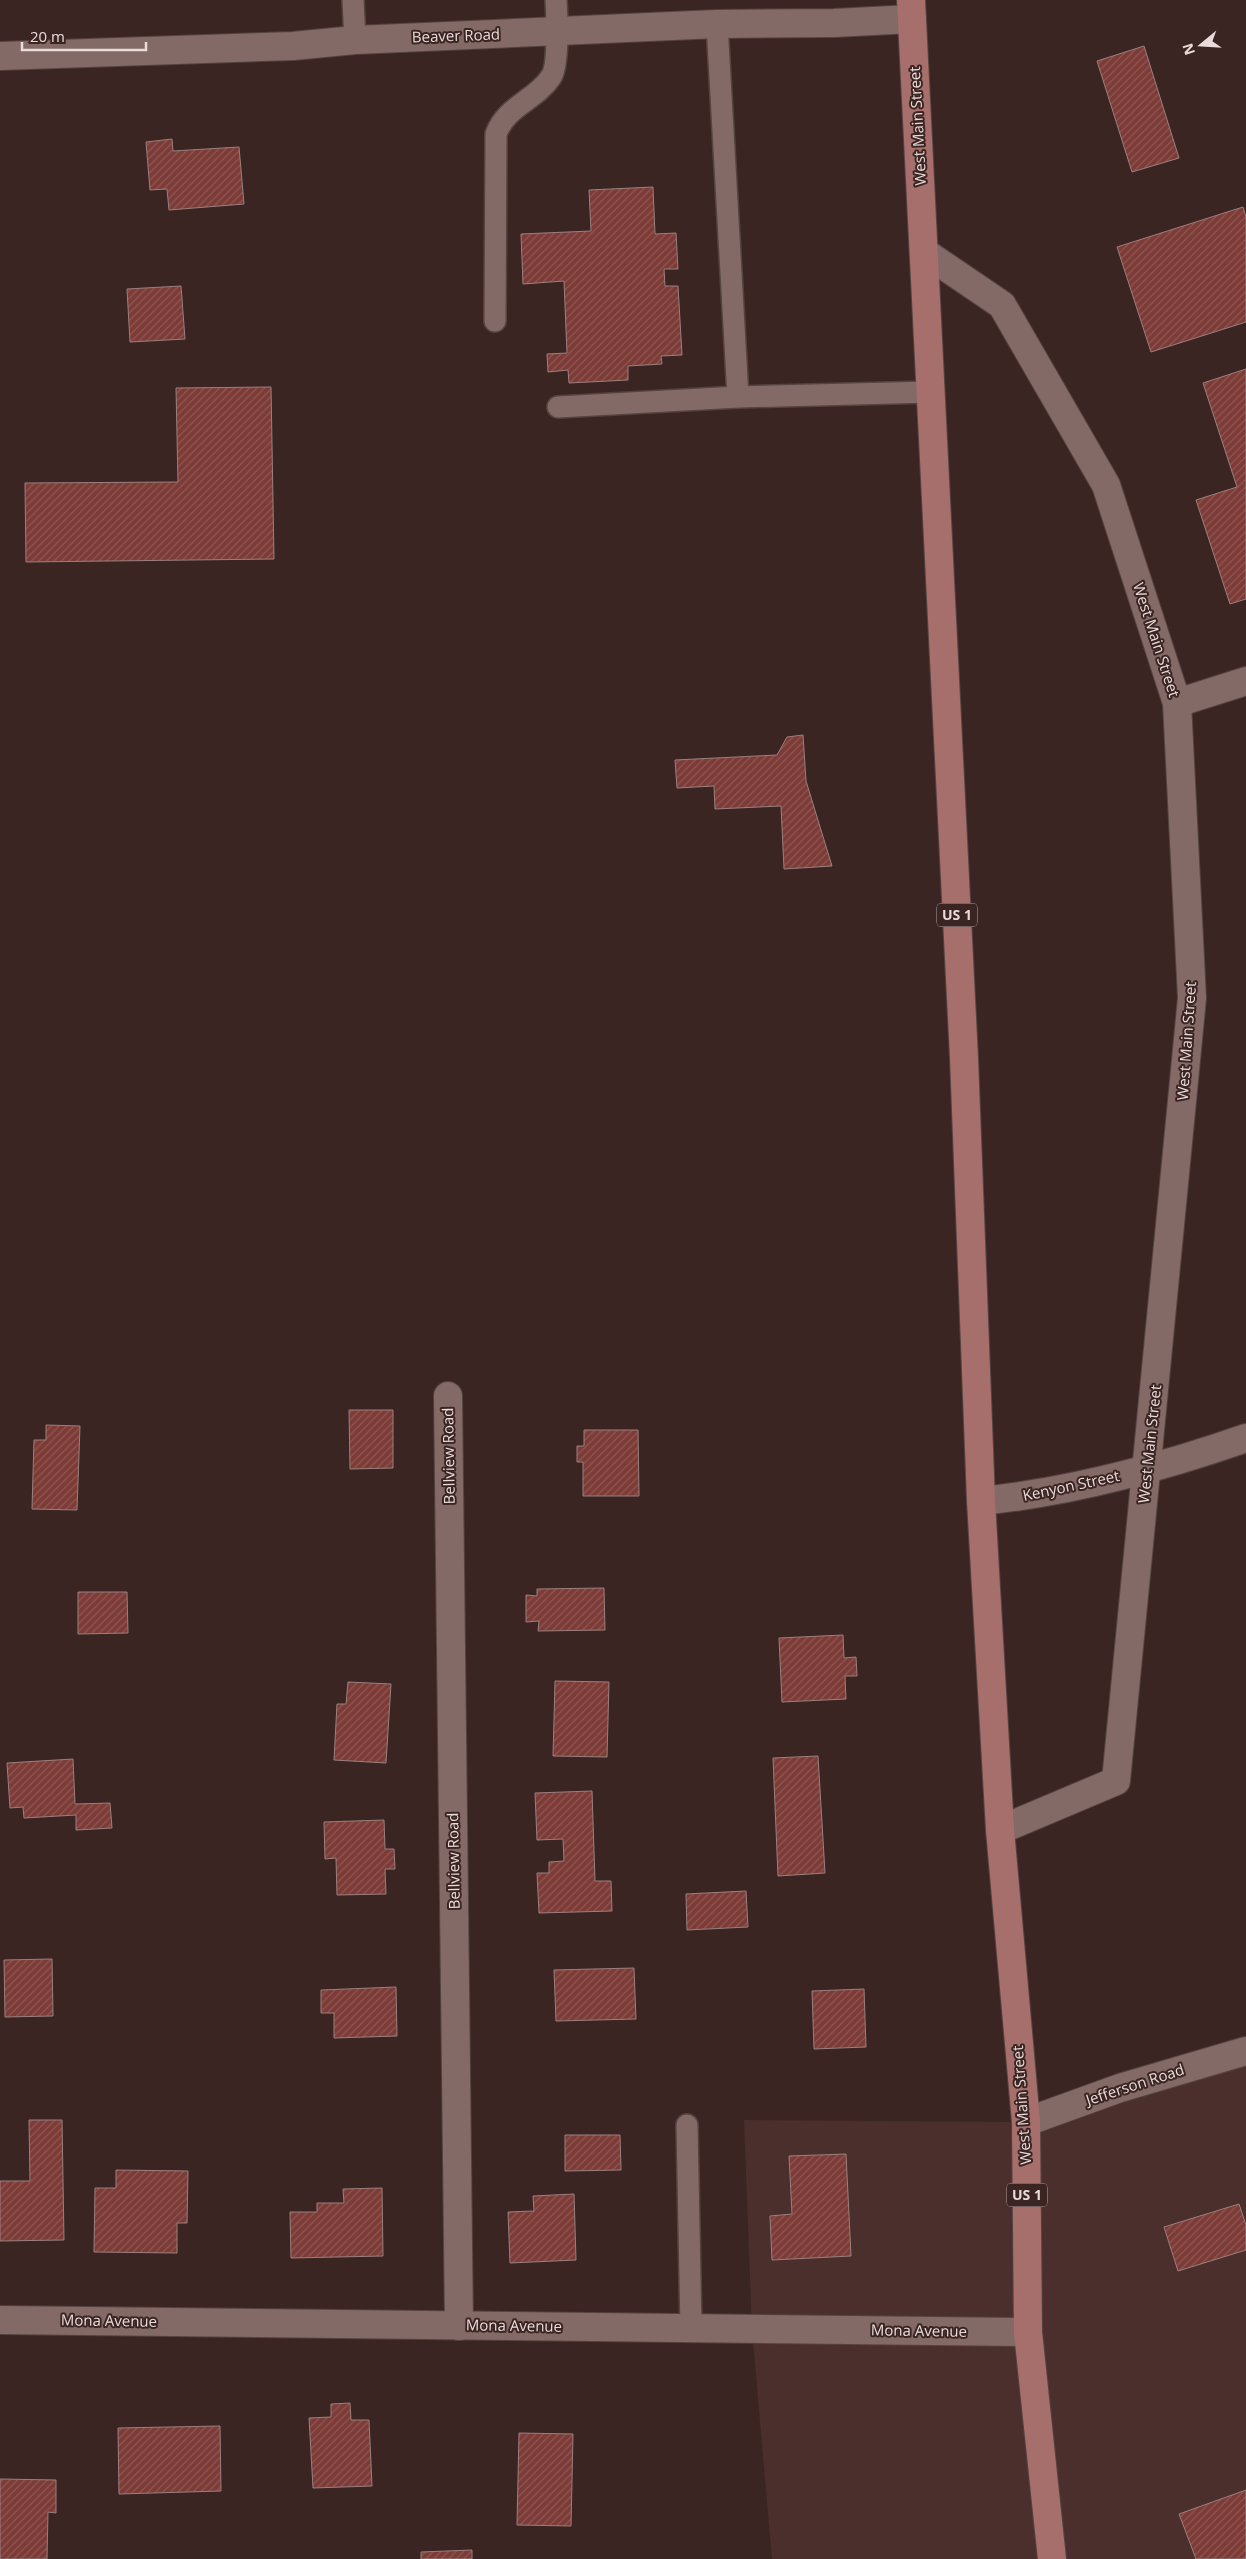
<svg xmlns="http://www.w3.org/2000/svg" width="1246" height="2559" viewBox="0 0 1246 2559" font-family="'Open Sans',sans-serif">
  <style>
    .built { fill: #4b2f2d }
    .building { fill: url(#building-hatch); stroke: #9b807e }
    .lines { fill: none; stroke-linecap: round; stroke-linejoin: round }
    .service-casing { stroke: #554341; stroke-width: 24 }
    .minor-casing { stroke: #554341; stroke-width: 30 }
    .primary-casing { stroke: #554341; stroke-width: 30 }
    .service { stroke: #836a67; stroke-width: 21 }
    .minor { stroke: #836a67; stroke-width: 28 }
    .primary { stroke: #a66f6b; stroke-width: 28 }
    .labels { text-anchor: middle; stroke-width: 4; stroke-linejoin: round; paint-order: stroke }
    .shield { fill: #3b2523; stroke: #b5a4a2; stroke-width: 1 }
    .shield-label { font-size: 14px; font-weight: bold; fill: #e9dbd9 }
    .street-label { font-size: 15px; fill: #e9dbd9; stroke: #3b2523 }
  </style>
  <defs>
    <pattern id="building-hatch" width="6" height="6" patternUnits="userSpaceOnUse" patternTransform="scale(1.25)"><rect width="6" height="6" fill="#7c3b37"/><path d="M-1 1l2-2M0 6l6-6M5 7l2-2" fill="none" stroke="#8f5753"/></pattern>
  </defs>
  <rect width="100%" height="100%" fill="#3b2523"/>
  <path class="built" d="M1246 2054V2559H772L752 2329 744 2120 1026 2122Z"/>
  <g class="building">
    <path d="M1144 46 1179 158 1132 172 1097 61Z"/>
    <path d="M172 139 173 151 239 147 244 204 169 210 167 189 150 190 146 142Z"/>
    <path d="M653 187 655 234 676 233 678 269H664L665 286H678L682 355 661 356 662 364 628 366V380L569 383 568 370 548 372 547 354 567 353 564 281 523 284 521 234 591 231 589 190Z"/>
    <path d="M1243 207 1246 217V322L1151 352 1117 247Z"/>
    <path d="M181 286 185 339 130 342 127 289Z"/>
    <path d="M1246 369V599L1230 604 1196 500 1237 487 1203 383Z"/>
    <path d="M271 387 274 559 26 562 25 483 178 482 176 388Z"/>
    <path d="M803 735 806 781 832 866 784 869 781 806 715 809 714 786 677 788 675 760 777 755 787 737Z"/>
    <path d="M349 1410H393V1468L350 1469Z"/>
    <path d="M46 1425 80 1426 77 1510 32 1509 34 1440H46Z"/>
    <path d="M584 1430H638L639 1496H583V1462H577V1446H584Z"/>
    <path d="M604 1588 605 1630 538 1631 539 1621 526 1622V1595L537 1596V1589Z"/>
    <path d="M78 1592H127L128 1633 78 1634Z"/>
    <path d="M843 1635 844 1658 856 1657 857 1676H845L846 1699 782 1702 779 1638Z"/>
    <path d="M555 1681 609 1682 607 1757 553 1756Z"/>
    <path d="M348 1682 391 1684 386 1763 334 1760 337 1704H346Z"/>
    <path d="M818 1756 825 1873 778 1876 773 1758Z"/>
    <path d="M73 1759 75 1804 110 1803 112 1828 76 1830V1815L24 1818 23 1807 10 1808 7 1763Z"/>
    <path d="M592 1791 595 1881H611L612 1911 539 1913 537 1873H549V1862L564 1861 563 1839 537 1840 535 1793Z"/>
    <path d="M384 1820 385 1849H394L395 1869H385L386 1894 337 1895 336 1858 325 1859 324 1822Z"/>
    <path d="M746 1891 748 1927 687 1930 686 1894Z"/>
    <path d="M52 1959 53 2016 5 2017 4 1960Z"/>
    <path d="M634 1968 636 2019 556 2021 554 1970Z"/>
    <path d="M396 1987 397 2036 334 2038V2013H321V1990Z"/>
    <path d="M864 1989 866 2047 814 2049 812 1991Z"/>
    <path d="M29 2120H62L64 2240 0 2241V2181H30Z"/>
    <path d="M565 2135H620L621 2170 565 2171Z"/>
    <path d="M846 2154 851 2256 772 2260 770 2216 792 2214 789 2156Z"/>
    <path d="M116 2170 188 2171 187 2223H177V2253L94 2252 95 2188H116Z"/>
    <path d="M382 2188 383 2256 291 2258 290 2212H317V2203H344L343 2189Z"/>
    <path d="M574 2194 576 2260 510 2263 508 2212 534 2211 533 2196Z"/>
    <path d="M1239 2204 1246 2225V2250L1178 2271 1164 2227Z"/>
    <path d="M350 2403 351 2420H369L372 2486 313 2488 309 2418 331 2417V2404Z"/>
    <path d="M220 2426 221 2491 119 2494 118 2428Z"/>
    <path d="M519 2433 573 2434 571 2526 517 2525Z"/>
    <path d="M0 2479 56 2480V2513L48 2512 47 2559H0Z"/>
    <path d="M1246 2490V2559H1196L1179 2514Z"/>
    <path d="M472 2550V2559H421V2552Z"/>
  </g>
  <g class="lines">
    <g class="service-casing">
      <g id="service">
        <path d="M353 0 355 40"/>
        <path d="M717 24 738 397 930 392"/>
        <path d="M495 321 496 134C506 106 536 100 551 77 559 66 557 15 556 0"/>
        <path d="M558 407 738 397"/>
        <path d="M687 2125 691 2329"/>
      </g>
    </g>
    <g class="minor-casing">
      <g id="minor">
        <path d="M0 56 293 46 355 40 717 24 834 23 912 19"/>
        <path d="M924 252 1002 305 1106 485 1177 703 1192 998 1116 1781 1000 1830"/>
        <path d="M1177 703 1246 681"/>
        <path d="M448 1396 459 2326"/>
        <path d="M981 1501C1072 1492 1160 1468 1246 1438"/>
        <path d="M1026 2122 1120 2088 1246 2051"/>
        <path d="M0 2320 1028 2332"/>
      </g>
    </g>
    <g class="primary-casing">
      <path id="primary" d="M911 0 964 1058 981 1501 1000 1830 1026 2122 1028 2332 1052 2559"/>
    </g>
    <use href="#service" class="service"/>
    <use href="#minor" class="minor"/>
    <use href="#primary" class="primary"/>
  </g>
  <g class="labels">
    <g class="shield">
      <rect x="937" y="903.5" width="40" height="23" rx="4"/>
      <rect x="1007" y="2183.5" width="40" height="23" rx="4"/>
    </g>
    <g class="shield-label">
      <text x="957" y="920">US 1</text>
      <text x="1027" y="2200">US 1</text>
    </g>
    <g class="street-label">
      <text transform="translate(456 36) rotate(-2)" y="5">Beaver Road</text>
      <text transform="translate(918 126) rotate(-93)" y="5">West Main Street</text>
      <text transform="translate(1156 640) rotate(72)" y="5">West Main Street</text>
      <text transform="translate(1187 1041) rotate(-86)" y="5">West Main Street</text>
      <text transform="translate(1150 1444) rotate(-84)" y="5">West Main Street</text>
      <text transform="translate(449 1456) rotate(-91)" y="5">Bellview Road</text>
      <text transform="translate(1071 1486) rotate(-12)" y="5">Kenyon Street</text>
      <text transform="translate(454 1861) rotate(-91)" y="5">Bellview Road</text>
      <text transform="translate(1135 2085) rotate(-18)" y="5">Jefferson Road</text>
      <text transform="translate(1022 2105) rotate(-94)" y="5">West Main Street</text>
      <text transform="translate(109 2321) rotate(1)" y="5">Mona Avenue</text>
      <text transform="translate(514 2326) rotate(1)" y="5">Mona Avenue</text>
      <text transform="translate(919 2331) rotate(1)" y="5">Mona Avenue</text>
    </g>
  </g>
  <g transform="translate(1201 45) rotate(252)" stroke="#3b2523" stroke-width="4" paint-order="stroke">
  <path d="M0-4L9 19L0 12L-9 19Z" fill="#e9dbd9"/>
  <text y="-8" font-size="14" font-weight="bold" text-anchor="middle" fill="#e9dbd9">N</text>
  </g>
  <path d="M22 42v8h124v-8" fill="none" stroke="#e9dbd9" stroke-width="2.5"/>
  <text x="30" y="42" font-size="15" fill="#e9dbd9" stroke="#3b2523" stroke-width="4" paint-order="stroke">20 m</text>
</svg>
